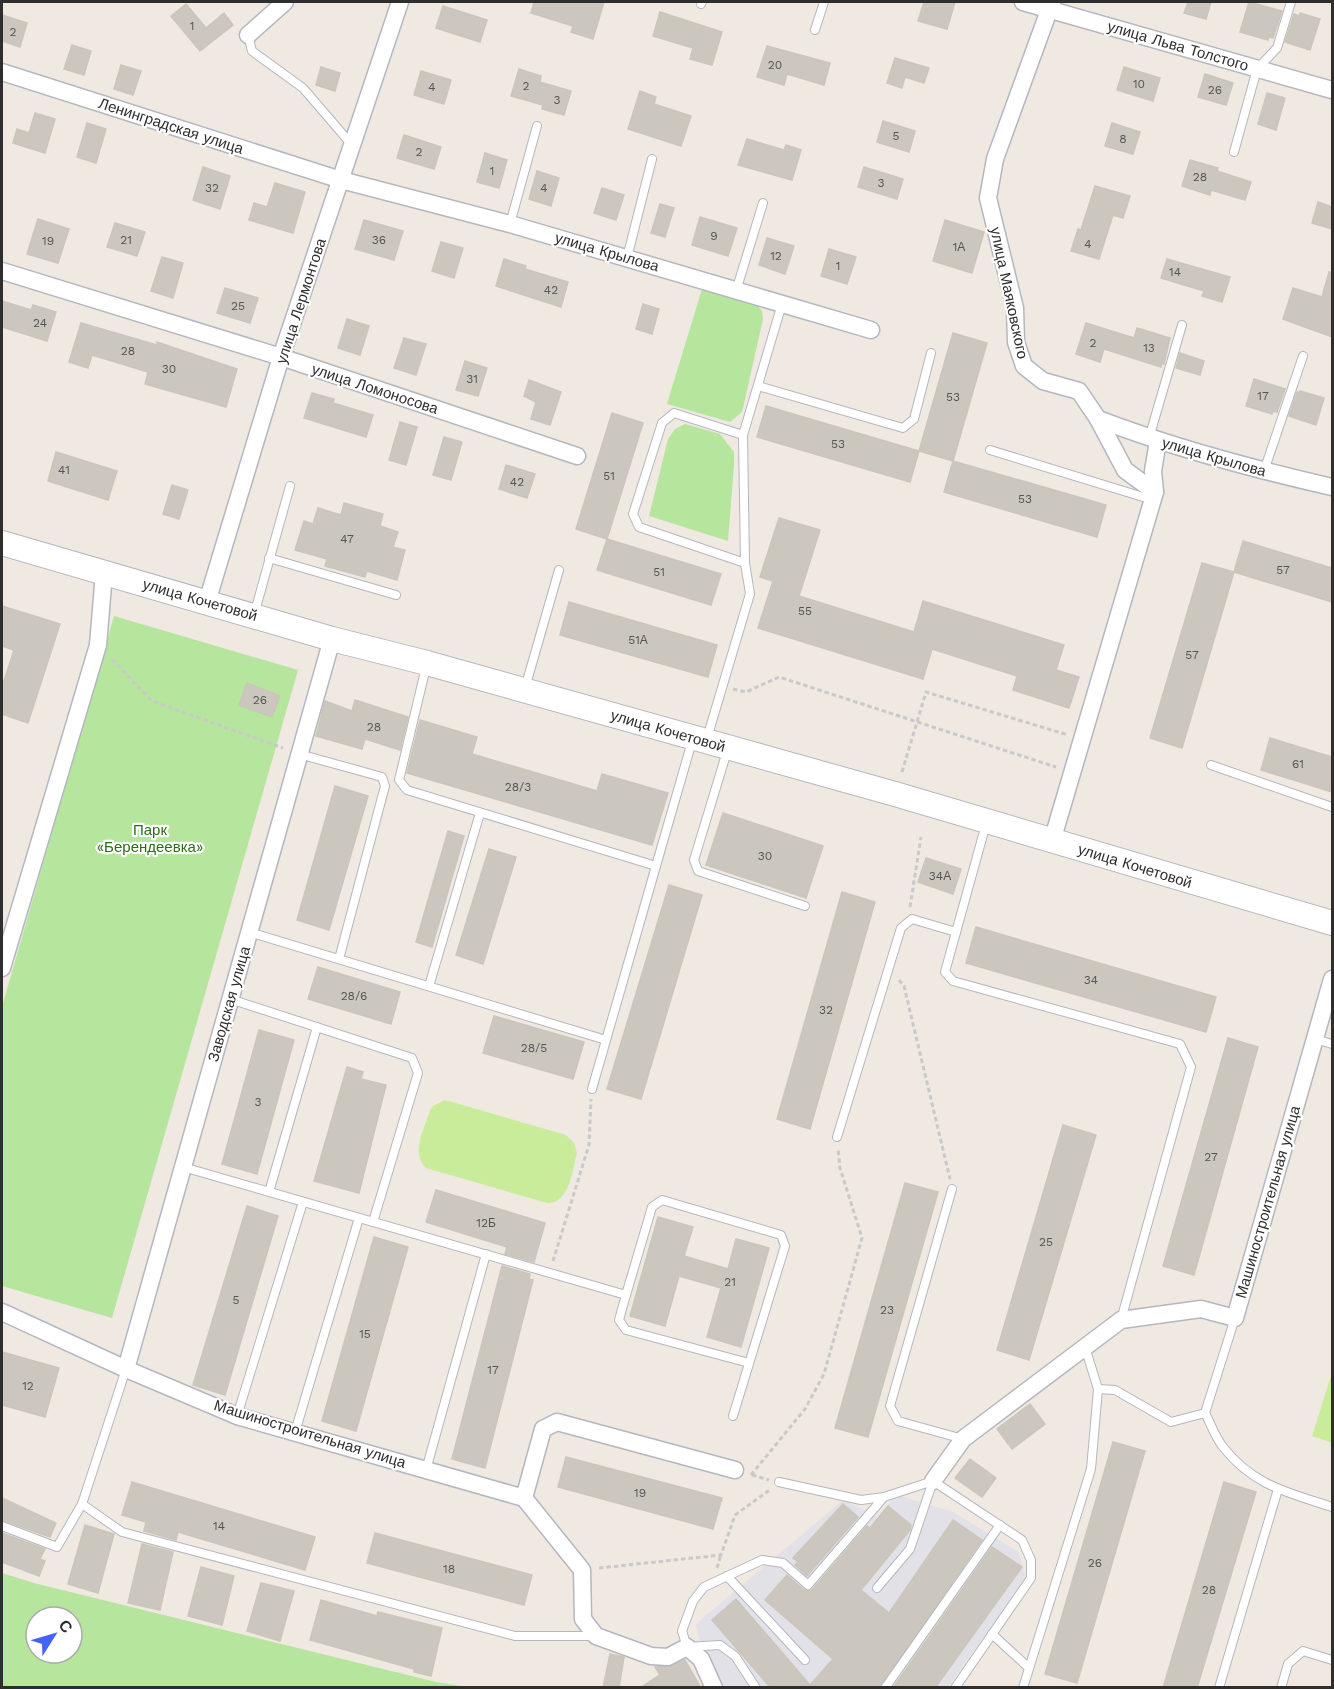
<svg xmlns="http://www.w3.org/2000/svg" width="1334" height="1689" viewBox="0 0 1334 1689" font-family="'Work Sans',sans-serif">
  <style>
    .industrial { fill: #e3e1e8 }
    .green { fill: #b6e59e; fill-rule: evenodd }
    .pitch { fill: #c9ec9a }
    .building { fill: #cbc7bf; stroke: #cbc5ba; stroke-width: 1.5 }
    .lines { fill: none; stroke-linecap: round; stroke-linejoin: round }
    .service-casing { stroke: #b4b7c1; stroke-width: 10 }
    .minor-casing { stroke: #b4b7c1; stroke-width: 19 }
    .secondary-casing { stroke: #b4b7c1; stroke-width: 26 }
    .path { stroke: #c9c9c9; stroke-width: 3; stroke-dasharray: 4.5 3; stroke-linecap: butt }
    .service { stroke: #fff; stroke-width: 8 }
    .minor { stroke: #fff; stroke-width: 16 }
    .secondary { stroke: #fff; stroke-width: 24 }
    .labels { text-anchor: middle; stroke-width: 4.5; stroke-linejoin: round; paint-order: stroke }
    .number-label { font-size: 12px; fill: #555452 }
    .street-label { font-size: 15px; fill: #2e2e2e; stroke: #fff }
    .park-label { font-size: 15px; fill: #2c6e1b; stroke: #fff }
  </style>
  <rect width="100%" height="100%" fill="#efe9e1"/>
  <path class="industrial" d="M897 1495 953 1512 1019 1552 1026 1578 948 1687H716L701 1647 696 1624 843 1500 877 1516Z"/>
  <g class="green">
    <path d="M702 289 756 304 762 311 763 319 743 408 742 412 730 422 667 404Z"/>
    <path d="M685 424 720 434 734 452V465L728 541 649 516 668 439 675 429Z"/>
    <path d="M114 616 298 670 112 1318 2 1286V1007Z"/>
    <path d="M2 1573 34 1583 436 1682 468 1687H2ZM36 1617H72V1653H36Z"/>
  </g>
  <g class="pitch">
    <path d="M445 1100 566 1135 574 1143 577 1153C572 1170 570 1204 547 1203L426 1168C410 1153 425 1128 430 1110L433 1106Z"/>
    <path d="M1332 1373V1443L1312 1436Z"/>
  </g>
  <g class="building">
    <path d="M534 2H604L593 39 571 32 573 26 531 13Z"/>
    <path d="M924 2H955L947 29 918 21Z"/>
    <path d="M1188 2H1211L1206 19 1184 13Z"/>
    <path d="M1249 2 1282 11 1273 38 1269 37 1268 40 1240 32Z"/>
    <path d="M186 4 206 28 224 13 233 25 200 51 171 16Z"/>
    <path d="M443 6 487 20 480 42 436 28Z"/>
    <path d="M660 12 722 32 712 65 690 59 693 48 653 36Z"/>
    <path d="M1300 13 1320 19 1310 50 1285 42 1294 14 1299 16Z"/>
    <path d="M2 15 27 23 20 47 2 41Z"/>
    <path d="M72 45 91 51 84 75 64 69Z"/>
    <path d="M767 46 830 63 824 85 787 74 784 85 757 77Z"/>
    <path d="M895 58 929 68 924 83 905 77 902 88 887 83Z"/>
    <path d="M121 65 141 71 133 95 114 89Z"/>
    <path d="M321 67 340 73 335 91 316 85Z"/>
    <path d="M1124 67 1160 78 1153 101 1117 90Z"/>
    <path d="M519 69 541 76 540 82 571 91 564 115 542 109 543 105 511 96Z"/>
    <path d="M421 71 451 80 444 104 414 95Z"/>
    <path d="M1205 74 1233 83 1226 105 1198 97Z"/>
    <path d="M640 91 656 97 654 104 691 116 681 146 628 129Z"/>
    <path d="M1267 93 1285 98 1276 130 1258 124Z"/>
    <path d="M35 113 55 119 45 153 13 143 17 129 29 133Z"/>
    <path d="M883 121 915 131 909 152 877 142Z"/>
    <path d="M87 123 106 129 96 163 77 157Z"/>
    <path d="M1112 123 1140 132 1133 154 1105 146Z"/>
    <path d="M404 135 441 147 434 169 397 158Z"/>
    <path d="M747 139 784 150 786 145 801 150 792 180 738 165Z"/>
    <path d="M485 153 507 160 499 188 477 182Z"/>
    <path d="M1190 160 1218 168 1217 171 1251 182 1245 200 1211 190 1210 195 1182 186Z"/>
    <path d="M203 167 230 176 220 209 193 200Z"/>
    <path d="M864 167 903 179 897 199 858 187Z"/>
    <path d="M537 171 559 178 551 206 529 199Z"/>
    <path d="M275 183 305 192 293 233 249 220 254 203 267 207Z"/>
    <path d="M1095 186 1130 196 1123 218 1113 215 1099 259 1071 251 1078 229 1081 230Z"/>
    <path d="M602 188 624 195 616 220 594 213Z"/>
    <path d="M1318 202 1332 207V229L1312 223Z"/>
    <path d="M660 204 674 208 665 237 651 233Z"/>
    <path d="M700 217 737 228 728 256 692 245Z"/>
    <path d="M38 219 69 229 58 263 27 254Z"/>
    <path d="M364 220 403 231 394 260 355 249Z"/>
    <path d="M945 220 984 232 972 273 933 261Z"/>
    <path d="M115 223 145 232 137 256 107 247Z"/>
    <path d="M767 238 794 246 785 274 759 265Z"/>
    <path d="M441 242 463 248 454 278 432 271Z"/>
    <path d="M829 249 856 257 847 284 821 276Z"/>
    <path d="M162 257 183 263 173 298 151 291Z"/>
    <path d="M504 259 526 266 525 269 568 282 561 307 496 286Z"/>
    <path d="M1167 259 1230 277 1222 302 1202 296 1204 291 1161 278Z"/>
    <path d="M1329 272 1332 273V337L1283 319 1293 288 1322 297Z"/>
    <path d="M225 288 258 298 250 323 217 313Z"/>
    <path d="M2 301 31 310 33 305 56 312 47 341 2 327Z"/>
    <path d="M643 304 659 309 652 334 636 329Z"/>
    <path d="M347 319 369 326 360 355 338 348Z"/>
    <path d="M81 323 157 345V342L237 369 226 407 145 384 148 372 92 355 88 368 69 362Z"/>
    <path d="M1086 323 1134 338 1137 328 1170 338 1164 364 1162 363 1161 367 1104 349 1100 362 1076 354Z"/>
    <path d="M953 333 987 343 953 461 919 451Z"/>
    <path d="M404 338 426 344 416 375 394 368Z"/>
    <path d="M1180 353 1204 361 1200 375 1176 368Z"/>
    <path d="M465 361 487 368 478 396 456 390Z"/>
    <path d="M1254 379 1285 389 1277 412 1273 411 1272 414 1246 406Z"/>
    <path d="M529 380 561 392 550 425 531 419 536 402 524 396Z"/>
    <path d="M1300 391 1324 398 1316 425 1289 416 1297 392 1299 393Z"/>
    <path d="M312 393 334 399 333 403 373 415 366 437 304 418Z"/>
    <path d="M766 406 919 451 910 482 757 437Z"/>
    <path d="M612 413 643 423 607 539 576 529Z"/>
    <path d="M400 422 417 427 406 465 389 460Z"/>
    <path d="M444 437 462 442 451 480 433 475Z"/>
    <path d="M56 452 117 471 108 500 48 481Z"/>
    <path d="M953 461 1106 505 1097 537 944 492Z"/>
    <path d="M506 465 535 474 527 498 499 489Z"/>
    <path d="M172 485 188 490 179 519 163 514Z"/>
    <path d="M344 503 383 514 380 526 398 532 393 547 405 550 397 580 367 571 365 577 325 566 327 559 295 550 304 521 313 524 318 508 341 515Z"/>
    <path d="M779 518 820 530 799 596 914 632 923 601 1064 645 1056 670 1079 677 1069 708 1013 690 1017 676 932 649 923 679 758 628 773 581 760 577Z"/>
    <path d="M607 539 721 574 711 605 597 570Z"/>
    <path d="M1243 541 1332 568V602L1234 572Z"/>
    <path d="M1202 563 1234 572 1182 748 1150 738Z"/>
    <path d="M569 602 717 645 708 677 560 635Z"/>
    <path d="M2 606 60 624 28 723 2 714V687L14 650 2 646Z"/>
    <path d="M247 683 280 696 272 717 239 705Z"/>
    <path d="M355 700 408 717 400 750 365 739 362 749 316 736 325 701 352 711Z"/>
    <path d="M420 720 477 737 472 754 597 791 602 774 668 793 652 845 407 773Z"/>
    <path d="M1270 738 1332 757V792L1261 770Z"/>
    <path d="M335 786 368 796 329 930 297 920Z"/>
    <path d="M723 813 823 846 806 898 706 865Z"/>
    <path d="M448 831 464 836 432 947 416 942Z"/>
    <path d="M489 849 516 857 483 964 456 955Z"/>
    <path d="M926 858 961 869 953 894 918 882Z"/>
    <path d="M669 885 702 895 641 1099 607 1089Z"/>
    <path d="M842 892 875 902 810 1129 777 1119Z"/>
    <path d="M976 927 1216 997 1206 1032 966 963Z"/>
    <path d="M318 967 400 992 391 1024 308 999Z"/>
    <path d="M494 1016 584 1042 573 1079 483 1053Z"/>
    <path d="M259 1030 294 1040 257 1174 222 1164Z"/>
    <path d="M1228 1038 1258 1047 1194 1275 1163 1266Z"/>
    <path d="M347 1067 363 1072 361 1079 386 1085 359 1193 314 1181Z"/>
    <path d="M1063 1125 1096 1135 1029 1360 997 1350Z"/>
    <path d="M905 1183 938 1192 868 1437 835 1428Z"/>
    <path d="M436 1190 545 1223 534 1262 505 1254 507 1247 426 1222Z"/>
    <path d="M247 1206 278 1216 225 1395 193 1385Z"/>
    <path d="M658 1217 693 1227 684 1256 728 1269 736 1239 769 1248 741 1347 707 1337 721 1288 679 1276 665 1326 630 1316Z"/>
    <path d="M374 1237 408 1247 356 1431 322 1421Z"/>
    <path d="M502 1266 530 1274 529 1279 533 1280 485 1468 452 1459Z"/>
    <path d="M2 1352 59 1368 45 1417 2 1405Z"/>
    <path d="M1030 1404 1045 1424 1012 1449 997 1429Z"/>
    <path d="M1113 1442 1145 1451 1077 1683 1045 1674Z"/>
    <path d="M566 1457 722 1498 713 1529 558 1487Z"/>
    <path d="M970 1459 996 1478 982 1497 955 1478Z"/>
    <path d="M132 1482 315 1537 305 1570 178 1532 176 1540 144 1531 146 1522 122 1515Z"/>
    <path d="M1224 1482 1256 1492 1197 1688H1163Z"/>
    <path d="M2 1498 56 1523 50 1537 2 1520Z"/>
    <path d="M843 1504 858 1517 807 1576 795 1565 798 1562 793 1558Z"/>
    <path d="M888 1506 911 1525 910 1530 861 1590 889 1613 953 1520 982 1540 879 1688 770 1687 712 1620 736 1599 810 1685 833 1659 765 1600 787 1575 804 1590H812L867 1526 870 1528Z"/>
    <path d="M85 1525 114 1534 98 1593 68 1584Z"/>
    <path d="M2 1533 45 1549 40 1559 45 1561 39 1576 2 1562Z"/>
    <path d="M375 1533 532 1575 524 1605 367 1563Z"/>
    <path d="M142 1544 173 1552 160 1610 128 1603Z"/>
    <path d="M992 1547 1022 1567 935 1688H893Z"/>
    <path d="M201 1567 234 1576 222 1625 188 1616Z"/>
    <path d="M261 1583 294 1591 280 1641 247 1631Z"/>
    <path d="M321 1600 377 1616 378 1612 442 1628 431 1676 414 1672V1669L310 1640Z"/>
    <path d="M610 1654 624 1657 619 1688H603Z"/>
    <path d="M685 1660 701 1688H640L660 1675 655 1667 672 1666Z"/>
  </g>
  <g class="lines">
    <g class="service-casing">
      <g id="service">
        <path d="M701 4 702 2"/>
        <path d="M815 30 824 2"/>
        <path d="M248 35 252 51 303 88 352 145"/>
        <path d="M1234 152 1257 69 1277 48 1291 2"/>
        <path d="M510 224 537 126"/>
        <path d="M627 258 652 159"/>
        <path d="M736 291 763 203"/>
        <path d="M758 386 903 428 914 419 931 353"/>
        <path d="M743 435 674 413 662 423 633 514 639 527 745 563"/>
        <path d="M1149 438 1182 325"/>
        <path d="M990 450 1153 500"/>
        <path d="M1264 471 1303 356"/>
        <path d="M269 558 396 595"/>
        <path d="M254 615 290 486"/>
        <path d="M427 663 399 780 407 790 656 866 693 738"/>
        <path d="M525 688 559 570"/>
        <path d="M707 738 750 594 745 563 743 435 782 304"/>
        <path d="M728 748 694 860 698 871 805 906"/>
        <path d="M299 754 382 777 385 786 339 959"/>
        <path d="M1211 765 1332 807"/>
        <path d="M986 824 945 972 953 981 1180 1044 1191 1067 1121 1320"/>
        <path d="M249 932 606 1040"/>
        <path d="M429 986 480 813"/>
        <path d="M230 999 412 1058 418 1073 373 1222"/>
        <path d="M1315 1039 1332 1044"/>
        <path d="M592 1089 656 866"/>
        <path d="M837 1137 901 928 912 919 956 932"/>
        <path d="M183 1167 626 1295 652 1207 662 1200 781 1235 785 1246 733 1416"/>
        <path d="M952 1189 890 1406 898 1421 963 1439"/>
        <path d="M269 1192 317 1027"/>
        <path d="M626 1295 619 1320 626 1330 749 1363"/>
        <path d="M1235 1318 1205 1413C1211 1424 1215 1437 1223 1447 1254 1486 1287 1492 1332 1507"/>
        <path d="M1098 1389 1115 1390 1171 1422 1205 1413"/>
        <path d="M237 1416 303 1202"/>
        <path d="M295 1432 359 1218"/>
        <path d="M426 1470 486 1254"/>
        <path d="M933 1481 1022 1540 1031 1560V1578L955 1688"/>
        <path d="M779 1482 861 1500 884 1497 933 1481"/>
        <path d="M82 1504 122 1532 515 1636H596"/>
        <path d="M2 1526 57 1547 82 1504 126 1369"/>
        <path d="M727 1576 805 1660"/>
        <path d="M877 1588 910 1549 933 1481"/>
        <path d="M992 1634 1029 1668"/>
        <path d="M756 1688 735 1656 720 1645 687 1647 682 1631 693 1601 704 1587 762 1560 783 1563 808 1585 884 1497"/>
        <path d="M885 1688 1000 1525"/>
        <path d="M1023 1688 1091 1469 1098 1389 1085 1347"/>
        <path d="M1219 1688 1278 1489"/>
        <path d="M1281 1688 1288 1664 1303 1651 1332 1660"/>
      </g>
    </g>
    <g class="minor-casing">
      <g id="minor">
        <path d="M1023 2 1332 90"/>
        <path d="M248 35 285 2"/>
        <path d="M2 72 341 180 510 224 871 330"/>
        <path d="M2 271 281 357 577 456"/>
        <path d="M1098 419C1174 448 1253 469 1332 487"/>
        <path d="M1155 492 1153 471 1158 441"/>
        <path d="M207 602 281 357 400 2"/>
        <path d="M1052 841 1155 492 1125 470 1098 419 1079 391 1043 381 1024 366 1016 342 1015 308 988 198 995 159 1052 2"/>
        <path d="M2 968 98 645 104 573"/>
        <path d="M2 1312 126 1369 237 1416 524 1498"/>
        <path d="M126 1369 332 639"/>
        <path d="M933 1481 963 1439 1121 1320 1201 1309 1235 1318 1332 979"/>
        <path d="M524 1498 582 1570 583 1619 596 1636 651 1656 668 1657 687 1647 701 1659 714 1688"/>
        <path d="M524 1498 543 1429 557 1422 735 1470"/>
      </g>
    </g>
    <g class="secondary-casing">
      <path id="secondary" d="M2 543 332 639 427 663 895 794 1332 923"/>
    </g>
    <g class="path">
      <path d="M112 659 152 701 283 748"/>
      <path d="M733 689 746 692 779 677 1056 767"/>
      <path d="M902 772 926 692 1068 735"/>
      <path d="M910 907 921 837"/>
      <path d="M899 980 904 986 950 1179"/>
      <path d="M553 1261 589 1145 591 1099"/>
      <path d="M751 1475 805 1409 824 1374 862 1238 840 1168 838 1148"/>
      <path d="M752 1475 769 1480"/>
      <path d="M599 1568 721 1555 735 1515 771 1489"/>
      <path d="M717 1568 721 1554"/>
    </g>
    <use href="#service" class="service"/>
    <use href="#minor" class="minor"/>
    <use href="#secondary" class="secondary"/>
  </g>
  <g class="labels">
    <g class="number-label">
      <text x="192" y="30">1</text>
      <text x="13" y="36">2</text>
      <text x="775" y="69">20</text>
      <text x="1139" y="88">10</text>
      <text x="526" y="90">2</text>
      <text x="432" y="91">4</text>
      <text x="1215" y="94">26</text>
      <text x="557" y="104">3</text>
      <text x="896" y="140">5</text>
      <text x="1123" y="143">8</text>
      <text x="419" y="156">2</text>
      <text x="492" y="175">1</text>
      <text x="1200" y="181">28</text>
      <text x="881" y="187">3</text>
      <text x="212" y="192">32</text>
      <text x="544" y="192">4</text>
      <text x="714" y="240">9</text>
      <text x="126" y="244">21</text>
      <text x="379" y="244">36</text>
      <text x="48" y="245">19</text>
      <text x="1088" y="248">4</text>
      <text x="959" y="251">1А</text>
      <text x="776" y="260">12</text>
      <text x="838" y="270">1</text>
      <text x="1175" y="276">14</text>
      <text x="551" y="294">42</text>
      <text x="238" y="310">25</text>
      <text x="40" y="327">24</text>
      <text x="1093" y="347">2</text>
      <text x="1149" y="352">13</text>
      <text x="128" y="355">28</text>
      <text x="169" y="373">30</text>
      <text x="472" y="383">31</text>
      <text x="1263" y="400">17</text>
      <text x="953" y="401">53</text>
      <text x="838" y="448">53</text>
      <text x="64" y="474">41</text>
      <text x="609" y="480">51</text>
      <text x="517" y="486">42</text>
      <text x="1025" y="503">53</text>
      <text x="347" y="543">47</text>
      <text x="1283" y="574">57</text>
      <text x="659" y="576">51</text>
      <text x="805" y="615">55</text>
      <text x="638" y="644">51А</text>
      <text x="1192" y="659">57</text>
      <text x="260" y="704">26</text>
      <text x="374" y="731">28</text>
      <text x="1298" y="768">61</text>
      <text x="518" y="791">28/3</text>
      <text x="765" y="860">30</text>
      <text x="940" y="880">34А</text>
      <text x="1091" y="984">34</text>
      <text x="354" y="1000">28/6</text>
      <text x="826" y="1014">32</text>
      <text x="534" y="1052">28/5</text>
      <text x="258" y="1106">3</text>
      <text x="1211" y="1161">27</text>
      <text x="486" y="1227">12Б</text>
      <text x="1046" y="1246">25</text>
      <text x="730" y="1286">21</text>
      <text x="236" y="1304">5</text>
      <text x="887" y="1314">23</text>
      <text x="365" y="1338">15</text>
      <text x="493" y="1374">17</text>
      <text x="28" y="1390">12</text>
      <text x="640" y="1497">19</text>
      <text x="219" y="1530">14</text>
      <text x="1095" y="1567">26</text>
      <text x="449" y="1573">18</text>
      <text x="1209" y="1594">28</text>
    </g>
    <g class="street-label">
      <text transform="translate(1178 46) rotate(16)" y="5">улица Льва Толстого</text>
      <text transform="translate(171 126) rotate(18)" y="5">Ленинградская улица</text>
      <text transform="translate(607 252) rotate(16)" y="5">улица Крылова</text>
      <text transform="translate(1009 293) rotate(78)" y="5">улица Маяковского</text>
      <text transform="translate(301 301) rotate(-72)" y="5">улица Лермонтова</text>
      <text transform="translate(375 389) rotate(18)" y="5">улица Ломоносова</text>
      <text transform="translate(1214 457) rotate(16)" y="5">улица Крылова</text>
      <text transform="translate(200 600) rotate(16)" y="5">улица Кочетовой</text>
      <text transform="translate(668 731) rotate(16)" y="5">улица Кочетовой</text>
      <text transform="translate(1135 866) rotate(17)" y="5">улица Кочетовой</text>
      <text transform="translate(229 1004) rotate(-74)" y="5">Заводская улица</text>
      <text transform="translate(1268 1202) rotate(-74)" y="5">Машиностроительная улица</text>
      <text transform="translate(310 1434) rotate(17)" y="5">Машиностроительная улица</text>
    </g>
    <g class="park-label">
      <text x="150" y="835">Парк<tspan x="150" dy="17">«Берендеевка»</tspan></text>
    </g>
  </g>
  <rect width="1334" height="1689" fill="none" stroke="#2e2e2e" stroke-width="6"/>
  <g transform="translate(54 1635) rotate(53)"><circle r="28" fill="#ffffff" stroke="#ababab" stroke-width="1.5"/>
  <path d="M0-4.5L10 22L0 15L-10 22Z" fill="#4264fb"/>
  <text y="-9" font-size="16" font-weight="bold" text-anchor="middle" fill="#2e2e2e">С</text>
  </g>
</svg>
